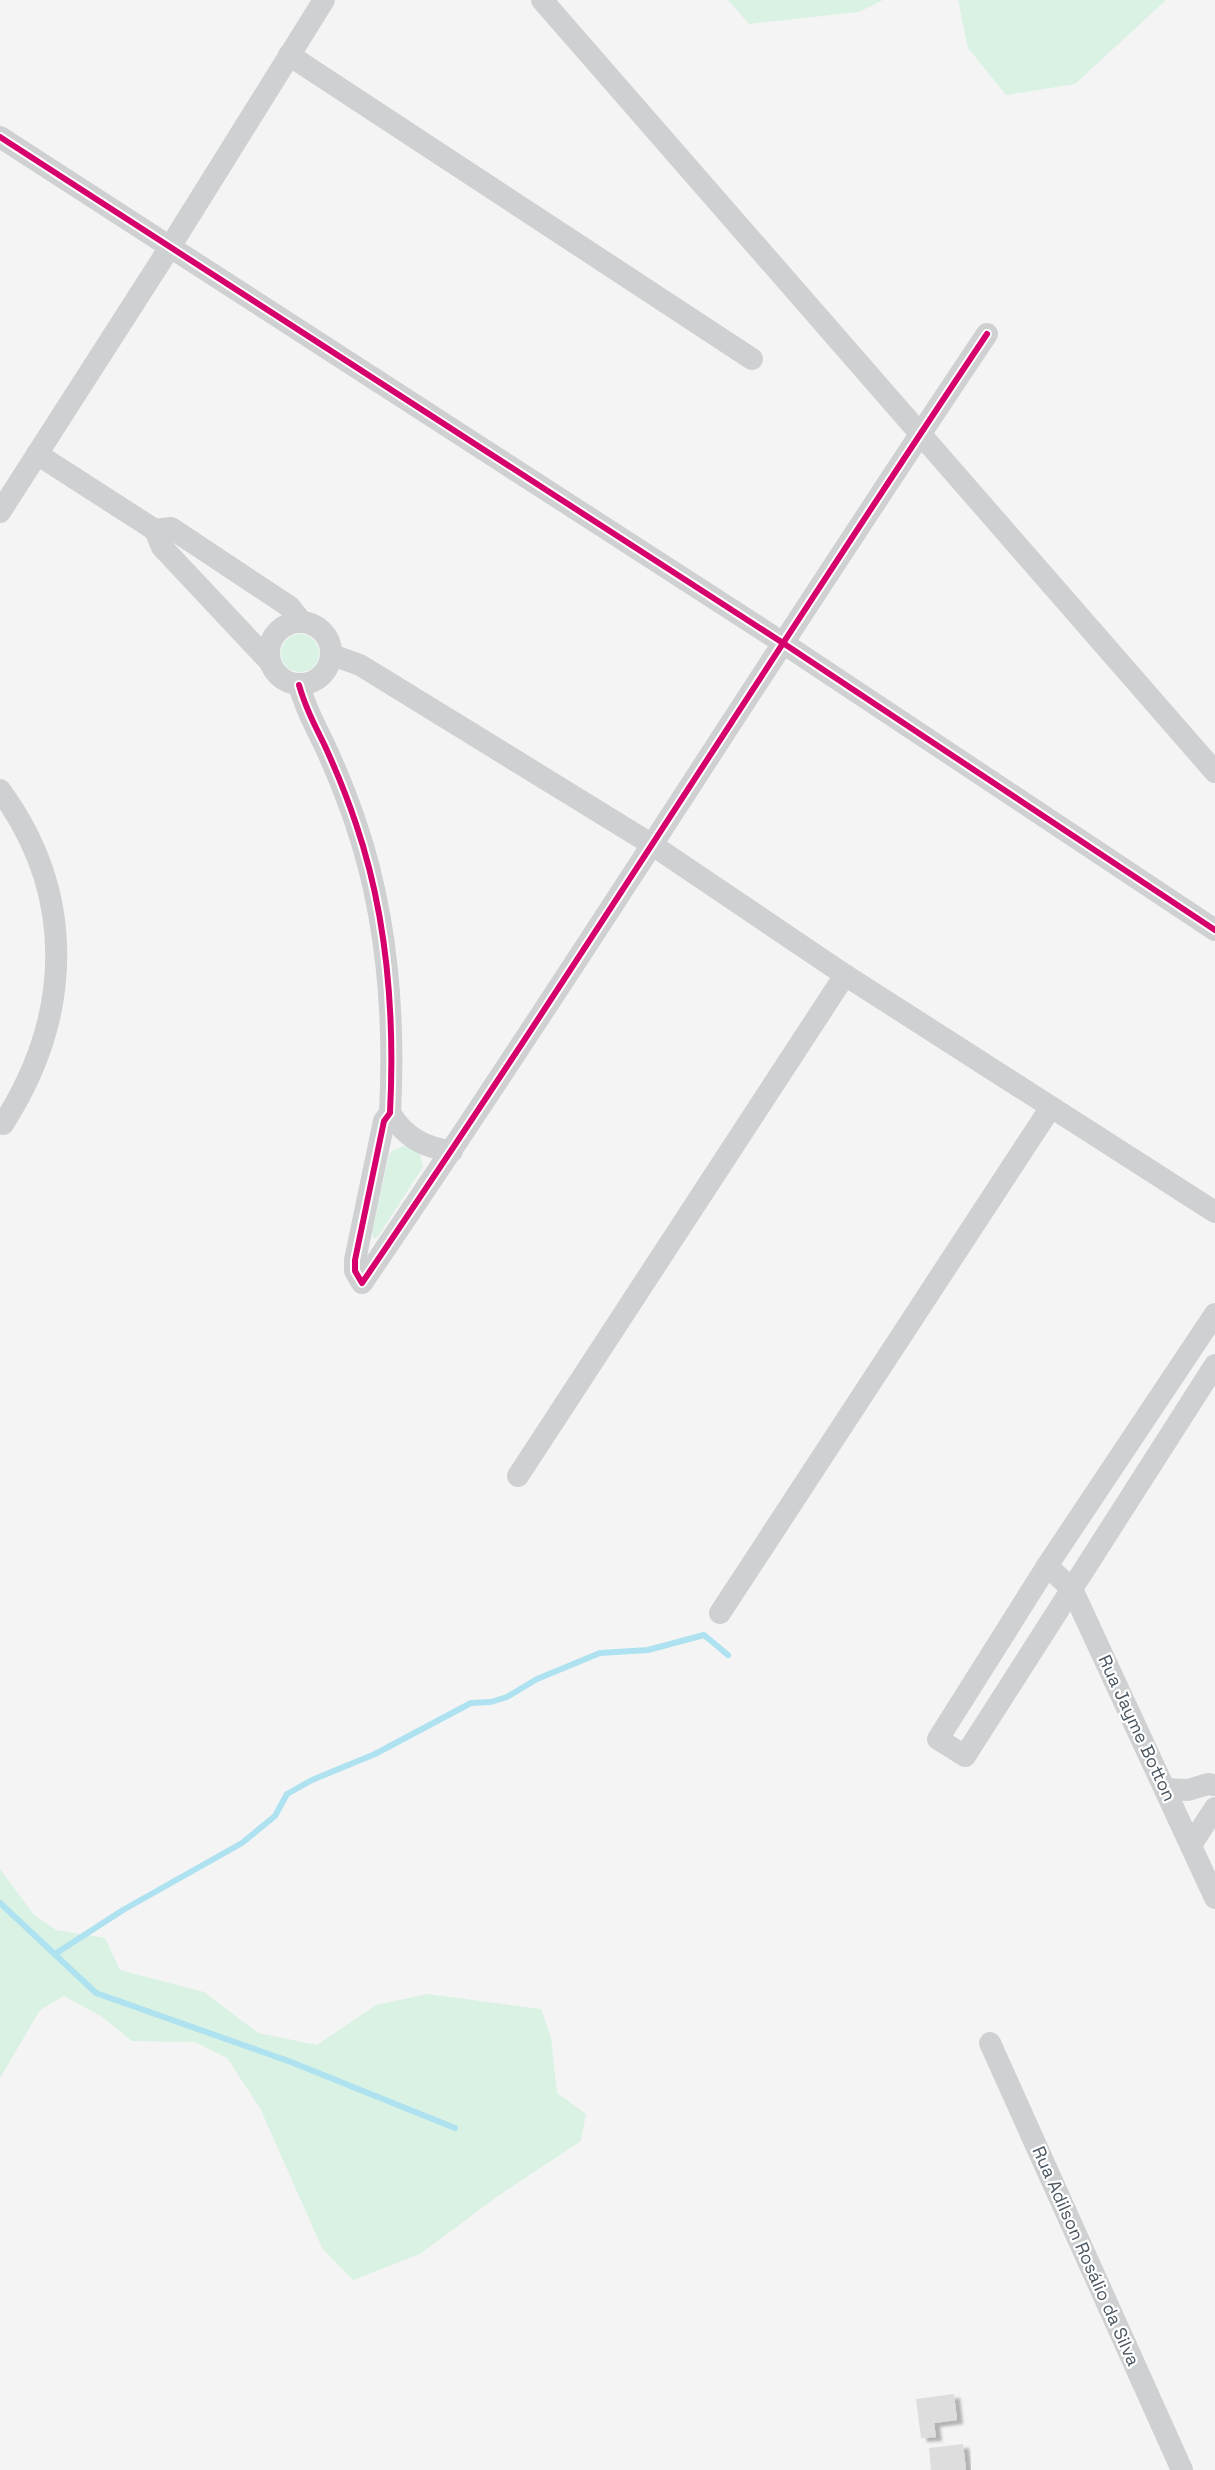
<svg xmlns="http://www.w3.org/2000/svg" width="1215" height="2470" viewBox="0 0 1215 2470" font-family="'Space Grotesk',sans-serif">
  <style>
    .green { fill: #d9f2e3 }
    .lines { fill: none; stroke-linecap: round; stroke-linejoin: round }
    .stream { stroke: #aee2f0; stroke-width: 6 }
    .building { fill: #ddddde; filter: url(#shadow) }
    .minor { stroke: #ced0d2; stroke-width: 22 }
    .cycleway-casing { stroke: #fff; stroke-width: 10 }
    .cycleway { stroke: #d6006c; stroke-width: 6 }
    .labels { text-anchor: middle; stroke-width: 4.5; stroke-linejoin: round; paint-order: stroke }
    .street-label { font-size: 18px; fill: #4a5661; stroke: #fff }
  </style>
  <defs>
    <filter id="shadow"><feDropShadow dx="6" dy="4" stdDeviation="1.5" flood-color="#0004"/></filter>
  </defs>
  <rect width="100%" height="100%" fill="#f4f4f4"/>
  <g class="green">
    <path d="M728 0H883L859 12 749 24Z"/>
    <path d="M958 0H1166L1075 84 1006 95 968 48Z"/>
    <circle cx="300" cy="653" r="19"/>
    <path d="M404 1146H410L420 1154 423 1167 379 1235 374 1239 372 1233 389 1155 393 1150Z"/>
    <path d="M0 1869 34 1915 56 1930 105 1938 120 1970 204 1992 258 2033 317 2045 376 2005 427 1994 541 2009 551 2038 557 2093 586 2114 581 2141 498 2196 420 2254 353 2280 322 2248 260 2108 227 2058 195 2042 132 2041 101 2016 64 1996 40 2010 0 2078Z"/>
  </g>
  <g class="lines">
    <g class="stream">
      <path d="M0 1903 96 1993 291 2062 455 2128"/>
      <path d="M55 1954 123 1910 242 1843 275 1816 287 1794 312 1780 375 1754 471 1703 491 1702 507 1697 537 1679 600 1653 648 1650 704 1635 728 1655"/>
    </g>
  </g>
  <g class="building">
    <path d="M954 2394 957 2420 934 2423 936 2437 921 2438 916 2399Z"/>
    <path d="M963 2444 966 2470H931L929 2448Z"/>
  </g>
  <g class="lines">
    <g class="minor">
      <path d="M542 0 1215 772"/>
      <path d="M289 55 752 359"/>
      <path d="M0 137 783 643 1215 930"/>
      <path d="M37 454 155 530 162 547 270 662"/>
      <path d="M0 512 170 247 324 0"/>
      <path d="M155 530 171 528 290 607 302 622"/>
      <circle cx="300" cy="653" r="31"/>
      <path d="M332 655 360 665 651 844 845 975 1215 1212"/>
      <path d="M299 685C305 706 314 724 324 744 336 770 347 797 356 824 388 918 395 1015 390 1113L384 1121 355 1260V1271L362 1283C575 970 776 648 987 334"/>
      <path d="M0 790C77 895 72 1017 3 1124"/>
      <path d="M390 1113C405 1137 424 1148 452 1151"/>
      <path d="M1215 1314 1047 1566 938 1739 965 1756 1215 1365"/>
      <path d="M518 1476 845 975"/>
      <path d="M1047 1566 1072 1589 1215 1898"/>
      <path d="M720 1613 1051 1107"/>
      <path d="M1165 1789 1188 1790 1208 1784 1215 1785"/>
      <path d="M1191 1845 1215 1808"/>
      <path d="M990 2043 1182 2470"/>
    </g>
    <g class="cycleway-casing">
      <g id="cycleway">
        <path d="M0 137 783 643 1215 930"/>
        <path d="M299 685C305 706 314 724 324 744 336 770 347 797 356 824 388 918 395 1015 390 1113L384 1121 355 1260V1271L362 1283C575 970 776 648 987 334"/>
      </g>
    </g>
    <use href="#cycleway" class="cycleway"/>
  </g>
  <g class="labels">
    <g class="street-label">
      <text transform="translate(1137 1728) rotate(65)" y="6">Rua Jayme Botton</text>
      <text transform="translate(1086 2256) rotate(66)" y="6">Rua Adilson Rosálio da Silva</text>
    </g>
  </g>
</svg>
